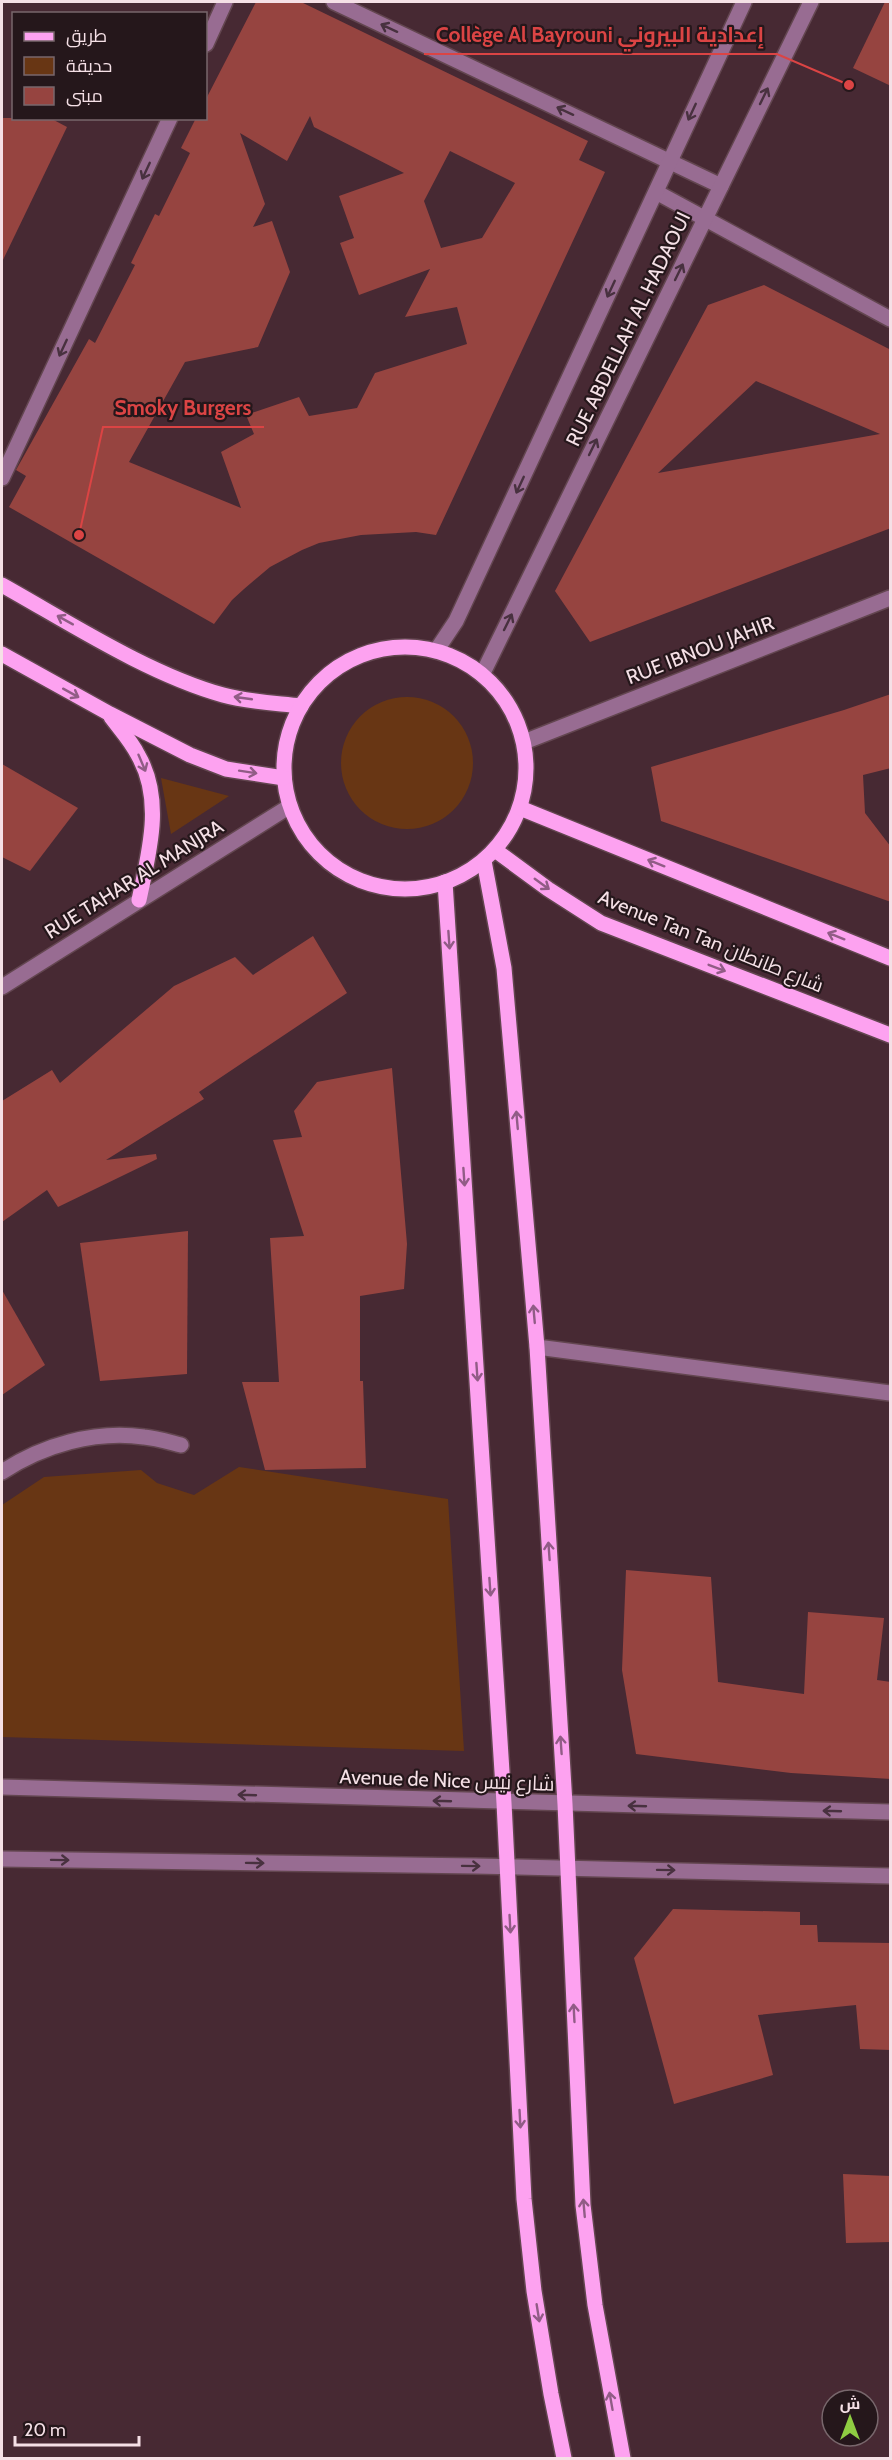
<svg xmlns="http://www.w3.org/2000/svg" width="892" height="2460" viewBox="0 0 892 2460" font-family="Cabin,Cairo,sans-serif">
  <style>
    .green { fill: #683614 }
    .building { fill: #964440; fill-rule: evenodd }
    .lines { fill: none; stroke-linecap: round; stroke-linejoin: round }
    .minor-casing { stroke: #634650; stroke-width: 18 }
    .major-casing { stroke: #634650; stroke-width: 18 }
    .minor { stroke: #986c92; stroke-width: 15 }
    .major { stroke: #fda2f0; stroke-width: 15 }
    .oneway { stroke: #48313f }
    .oneway2 { stroke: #915c86 }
    .labels { text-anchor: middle; stroke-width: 4.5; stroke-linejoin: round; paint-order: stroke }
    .street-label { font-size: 20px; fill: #f5e0e6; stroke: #25171b }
    .leader { fill: none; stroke: #db4444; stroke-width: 2 }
    .callout-dot { fill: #db4444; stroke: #25171b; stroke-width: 2 }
    .callout-label { font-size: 21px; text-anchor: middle; font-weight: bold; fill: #db4444; stroke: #25171b; stroke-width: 4.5; stroke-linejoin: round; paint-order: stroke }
  </style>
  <rect width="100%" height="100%" fill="#472933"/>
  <g class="green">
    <circle cx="407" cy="763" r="66"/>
    <path d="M161 778 229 796 171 834Z"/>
    <path d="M239 1467 448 1499 464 1751 2 1737V1505L44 1477 141 1470 157 1483 194 1495Z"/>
  </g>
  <g class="building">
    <path d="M256 2H301L588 141 579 160 605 172 436 535 416 532 361 535 319 543 302 550 270 567 244 589 232 600 214 624 9 507 26 476 16 470 89 339 95 343 135 265 131 263 155 214 159 216 190 153 181 148 196 118H206V99ZM310 116 314 127 404 173 339 196 354 238 340 243 359 295 430 269 405 317 457 307 467 344 375 373 357 408 309 416 299 397 246 415 254 434 221 452 241 508 129 462 185 362 258 347 290 272 272 221 253 227 265 204 240 133 287 161ZM450 151 515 183 482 238 441 248 424 201Z"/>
    <path d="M885 2H891V86L853 68Z"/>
    <path d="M2 118H50L67 127 2 262Z"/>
    <path d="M764 285 891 350V528L590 642 555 591 708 305ZM756 381 880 434 658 473Z"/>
    <path d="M891 694V768L863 775 865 813 891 847V902L661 821 651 767 844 710Z"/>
    <path d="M2 764 78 808 30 871 2 857Z"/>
    <path d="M313 936 347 993 199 1092 204 1099 106 1160 156 1154 157 1159 58 1207 47 1190 2 1222V1101L52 1070 60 1083 174 986 235 957 253 975Z"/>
    <path d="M392 1068 407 1244 404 1289 360 1296V1381H363L366 1468 265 1470 242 1382H279L270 1238 304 1236 273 1140 302 1137 294 1111 317 1082Z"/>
    <path d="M188 1231 187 1374 100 1381 80 1243Z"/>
    <path d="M2 1290 45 1365 2 1395Z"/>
    <path d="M626 1570 711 1577 718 1682 804 1694 808 1612 884 1618 877 1680 891 1682V1779L791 1773 636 1754 622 1670Z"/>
    <path d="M673 1909 800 1912V1925H817L818 1942 891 1943V2050L860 2049 856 2005 758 2015 773 2075 674 2104 634 1958Z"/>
    <path d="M843 2174 891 2176V2242L846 2243Z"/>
  </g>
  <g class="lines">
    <g class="minor-casing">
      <g id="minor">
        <path d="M334 2 721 186"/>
        <path d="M206 44 225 2"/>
        <path d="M656 192 890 319"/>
        <path d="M2 478 170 118"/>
        <path d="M436 651 456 621 744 2"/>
        <path d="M482 675 811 2"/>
        <path d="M524 742 890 598"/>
        <path d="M2 987 290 806"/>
        <path d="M537 1347 890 1393"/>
        <path d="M2 1472C43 1445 95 1430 144 1437 156 1438 169 1442 181 1445"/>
        <path d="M2 1787 890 1812"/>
        <path d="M2 1859 475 1866 890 1876"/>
      </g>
    </g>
    <g class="major-casing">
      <g id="major">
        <path d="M2 585C70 623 148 674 223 695 248 702 275 703 301 706"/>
        <circle cx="405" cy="768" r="121"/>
        <path d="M2 654 110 714 190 755 226 769 284 778"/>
        <path d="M111 717C120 729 131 741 138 755 164 800 149 852 139 900"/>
        <path d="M520 808 890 958"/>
        <path d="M495 850 548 889 601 923 890 1035"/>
        <path d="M484 861 504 968 537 1347 565 1804 583 2205 595 2305 623 2458"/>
        <path d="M445 882 504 1803 524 2199 534 2291 551 2394 564 2458"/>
      </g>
    </g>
    <use href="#minor" class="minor"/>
    <use href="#major" class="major"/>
  </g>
  <defs><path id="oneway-shaft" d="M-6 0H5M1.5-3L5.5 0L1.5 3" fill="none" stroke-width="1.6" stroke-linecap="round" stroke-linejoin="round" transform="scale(1.5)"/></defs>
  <g class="oneway">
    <use href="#oneway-shaft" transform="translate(389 28) rotate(-155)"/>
    <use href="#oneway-shaft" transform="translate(764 96) rotate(-64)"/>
    <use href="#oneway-shaft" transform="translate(565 111) rotate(-155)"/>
    <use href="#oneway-shaft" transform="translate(692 112) rotate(115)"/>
    <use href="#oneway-shaft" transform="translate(146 171) rotate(115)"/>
    <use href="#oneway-shaft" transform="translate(679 272) rotate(-64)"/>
    <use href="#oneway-shaft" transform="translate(611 289) rotate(115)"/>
    <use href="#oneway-shaft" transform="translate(63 348) rotate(115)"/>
    <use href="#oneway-shaft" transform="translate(593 447) rotate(-64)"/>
    <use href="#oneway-shaft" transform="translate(520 485) rotate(115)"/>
    <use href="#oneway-shaft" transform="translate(508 622) rotate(-64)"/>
    <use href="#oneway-shaft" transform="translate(247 1795) rotate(-178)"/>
    <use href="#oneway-shaft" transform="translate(442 1801) rotate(-178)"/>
    <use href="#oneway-shaft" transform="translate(637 1806) rotate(-178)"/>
    <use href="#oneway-shaft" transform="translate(832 1811) rotate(-178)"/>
    <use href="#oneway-shaft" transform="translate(60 1860) rotate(1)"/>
    <use href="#oneway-shaft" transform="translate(255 1863) rotate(1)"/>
    <use href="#oneway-shaft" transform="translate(471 1866) rotate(1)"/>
    <use href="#oneway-shaft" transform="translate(666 1870) rotate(1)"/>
  </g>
  <g class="oneway2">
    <use href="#oneway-shaft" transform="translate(65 620) rotate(-151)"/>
    <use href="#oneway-shaft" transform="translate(71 693) rotate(29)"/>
    <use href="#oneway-shaft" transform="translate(243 698) rotate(-172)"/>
    <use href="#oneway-shaft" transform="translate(142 763) rotate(67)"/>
    <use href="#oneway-shaft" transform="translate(248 772) rotate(9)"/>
    <use href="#oneway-shaft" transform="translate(656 863) rotate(-158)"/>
    <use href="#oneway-shaft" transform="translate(542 884) rotate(36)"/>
    <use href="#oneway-shaft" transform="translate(836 936) rotate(-158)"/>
    <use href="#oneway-shaft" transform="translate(449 940) rotate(86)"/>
    <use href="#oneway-shaft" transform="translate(717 968) rotate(21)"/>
    <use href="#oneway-shaft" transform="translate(517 1120) rotate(-95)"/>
    <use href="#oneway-shaft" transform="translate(464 1177) rotate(86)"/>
    <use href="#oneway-shaft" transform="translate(534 1314) rotate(-95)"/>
    <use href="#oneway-shaft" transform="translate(477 1372) rotate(86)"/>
    <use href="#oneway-shaft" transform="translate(549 1551) rotate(-94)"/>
    <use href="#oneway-shaft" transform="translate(490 1587) rotate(86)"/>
    <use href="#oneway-shaft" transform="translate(561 1745) rotate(-94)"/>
    <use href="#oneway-shaft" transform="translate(510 1924) rotate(87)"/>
    <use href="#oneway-shaft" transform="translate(574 2013) rotate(-93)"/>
    <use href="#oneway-shaft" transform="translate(520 2119) rotate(87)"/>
    <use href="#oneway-shaft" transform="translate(584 2208) rotate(-95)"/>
    <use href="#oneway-shaft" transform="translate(538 2313) rotate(81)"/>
    <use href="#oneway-shaft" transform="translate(611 2401) rotate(-100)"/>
  </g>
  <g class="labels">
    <g class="street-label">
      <text transform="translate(628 329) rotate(-64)" y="7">RUE ABDELLAH AL HADAOUI</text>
      <text transform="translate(700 650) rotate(-21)" y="7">RUE IBNOU JAHIR</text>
      <text transform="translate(134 879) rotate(-32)" y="7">RUE TAHAR AL MANJRA</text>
      <text transform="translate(711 941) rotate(22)" y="7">Avenue Tan Tan شارع طانطان</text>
      <text transform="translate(447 1780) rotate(2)" y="7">Avenue de Nice شارع نيس</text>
    </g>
  </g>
  <path class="leader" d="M849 85L777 54H424M79 535L103 427H264"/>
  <g class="callout-dot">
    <circle cx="849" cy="85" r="6"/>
    <circle cx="79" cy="535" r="6"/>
  </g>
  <g class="callout-label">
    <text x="600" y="42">Collège Al Bayrouni إعدادية البيروني</text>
    <text x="183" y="415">Smoky Burgers</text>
  </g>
  <rect width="892" height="2460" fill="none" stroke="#f5e0e6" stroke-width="6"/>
  <rect x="12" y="12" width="195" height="108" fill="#25171b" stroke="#78676c" stroke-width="1.5"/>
  <rect x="24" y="32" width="30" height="9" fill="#fda2f0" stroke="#78676c" stroke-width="1.5"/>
  <text x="66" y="42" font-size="18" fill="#f5e0e6">طريق</text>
  <rect x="24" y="57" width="30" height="18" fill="#683614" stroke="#78676c" stroke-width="1.5"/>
  <text x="66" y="72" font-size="18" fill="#f5e0e6">حديقة</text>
  <rect x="24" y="87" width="30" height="18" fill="#964440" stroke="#78676c" stroke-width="1.5"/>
  <text x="66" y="102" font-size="18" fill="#f5e0e6">مبنى</text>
  <g transform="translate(850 2418)"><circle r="28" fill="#25171b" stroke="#78676c" stroke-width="1.5"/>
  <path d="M0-4.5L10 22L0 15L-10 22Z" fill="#8fcd42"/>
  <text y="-9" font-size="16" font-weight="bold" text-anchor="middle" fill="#f5e0e6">ش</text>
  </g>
  <path d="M15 2436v9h124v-9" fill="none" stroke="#f5e0e6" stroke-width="3"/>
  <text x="24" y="2436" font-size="18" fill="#f5e0e6" stroke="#25171b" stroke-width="4.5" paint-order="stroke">20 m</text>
</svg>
